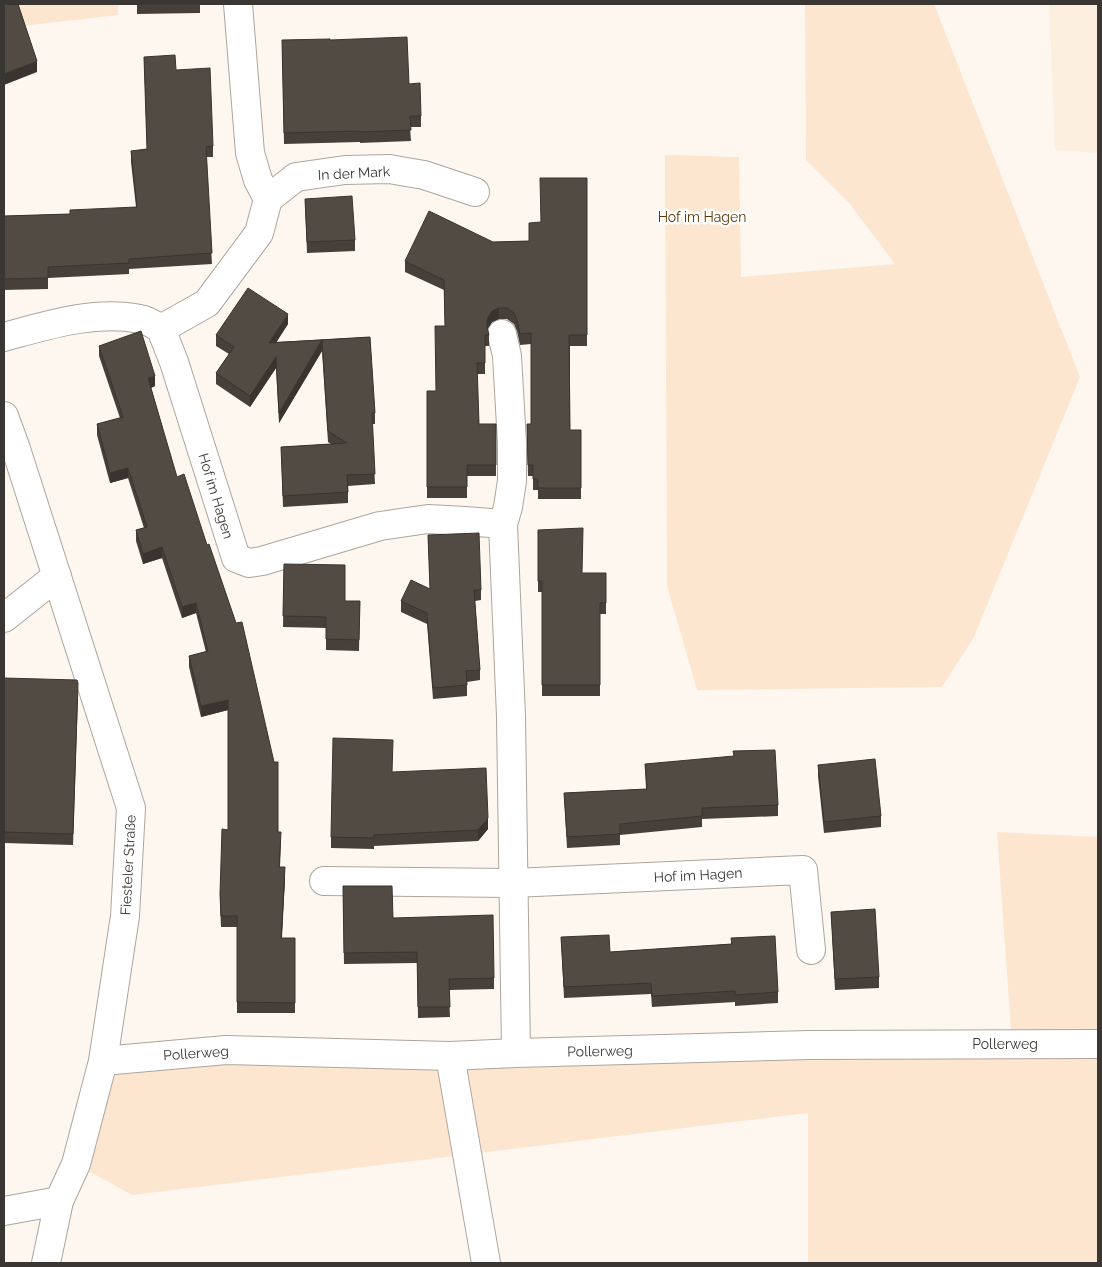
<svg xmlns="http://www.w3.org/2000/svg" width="1102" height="1267" viewBox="0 0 1102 1267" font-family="Raleway,sans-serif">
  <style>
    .built { fill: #fdefe0 }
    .green { fill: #fce6d0 }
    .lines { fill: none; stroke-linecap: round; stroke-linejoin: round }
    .minor-casing { stroke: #ada59d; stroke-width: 30 }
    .minor { stroke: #fff; stroke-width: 28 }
    .wall { fill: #47403a }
    .shaded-wall { fill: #393430 }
    .building { fill: #524b44; stroke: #393430 }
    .labels { text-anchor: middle; stroke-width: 5; stroke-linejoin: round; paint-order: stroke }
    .street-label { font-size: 14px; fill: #393633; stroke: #fff }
    .park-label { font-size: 14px; fill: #5d3600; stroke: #fff }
  </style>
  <rect width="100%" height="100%" fill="#fef7f0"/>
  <path class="built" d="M1049 4H1098V153L1055 150Z"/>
  <g class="green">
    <path d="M4 4H118V15L4 28Z"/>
    <path d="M805 4H934L1080 377 974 637 942 687 697 690 667 586 665 155 739 157 741 277 895 264 849 203 806 160Z"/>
    <path d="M997 832 1098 837V1263H808V1113L132 1195 76 1164 103 1061 1012 1044Z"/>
  </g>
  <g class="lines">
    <g class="minor-casing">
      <g id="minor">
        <path d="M268 199 296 177 345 170 389 169 424 175 475 192"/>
        <path d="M161 329 207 303 259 233 268 199 258 180 250 153 238 4"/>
        <path d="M502 334 507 356 512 443V481L508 507 503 524 511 717 516 1053"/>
        <path d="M4 337C48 325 94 310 140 319 147 320 155 325 161 329L174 362 236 558 249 563 262 561 380 526 428 519 465 521 503 524"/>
        <path d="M4 416 16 449 131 808 125 916 103 1061 76 1164 59 1201 46 1263"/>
        <path d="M4 618 57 576"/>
        <path d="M324 881 513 883 803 870 811 950"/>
        <path d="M450 1056 486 1263"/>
        <path d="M103 1061 226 1050 450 1056 516 1053 809 1045 1098 1044"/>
        <path d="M4 1211 59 1201"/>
      </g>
    </g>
    <use href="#minor" class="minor"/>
  </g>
  <g class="wall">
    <path d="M137 4H200V13L137 14Z"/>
    <path d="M282 40H330L409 84 421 116V127H410L411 141 360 143V142L284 144Z"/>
    <path d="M144 57 176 70 213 146V157H206L212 264 129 269V274L48 278V289L4 290V216L70 214 136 207 131 162V151L147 149Z"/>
    <path d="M587 178V346H570V430H581V499H538V490H533V476H528L527 424H531V344L520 345 517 331 514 324 507 319H499L492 322 487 329 489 335V346H485V374H477L479 424H496V476H467V498H427V391H436L445 326 444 290 405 272V261L493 242 529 241 541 222Z"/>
    <path d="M305 199 355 240V251L307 253Z"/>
    <path d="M288 324 276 342 370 337 375 413V424H372L375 484 348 486V503L283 507 281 447 331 444 328 442 322 351 279 423 276 368 250 407 216 384V373L229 354 216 346V335Z"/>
    <path d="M99 346 155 386 151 388 278 832 281 842 280 867 285 878 282 938H295V1013H237V927H221L220 905V894L228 830V710L201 717 189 667V656L206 652 196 613 182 618 162 558 143 564 136 541V530L144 528 128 478 110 483 97 435V424L120 418 99 356Z"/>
    <path d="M538 530 582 573H606V614H600V696H542V592H538Z"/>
    <path d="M428 535 481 590V600L475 601 480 670V680L467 682V696L433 699 427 624 401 612V601L430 589Z"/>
    <path d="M284 564 345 601H360L359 651 326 650V628L283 627Z"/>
    <path d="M4 678 78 694 73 845 4 843Z"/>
    <path d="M645 764 778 805V816L702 819V827L620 835V845L567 848 564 793 646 789Z"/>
    <path d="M818 765 881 816V827L824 833 818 776Z"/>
    <path d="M392 772 488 829 478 841 374 846V849L331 848V837Z"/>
    <path d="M343 886 393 918 494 978V989L449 990 450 1017 418 1018 417 963 344 964Z"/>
    <path d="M831 912 879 977V988L835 990Z"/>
    <path d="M561 937 610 952 731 944V938L778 992V1003L735 1006V1002L652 1007 651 994 564 998Z"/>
  </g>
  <g class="shaded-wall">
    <path d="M37 61V72L4 85V74Z"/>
    <path d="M499 308V319L492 322 487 330V337V319L492 311Z"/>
    <path d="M288 314V324L269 354V343Z"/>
    <path d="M322 340V351L279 423V413Z"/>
    <path d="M276 357V368L250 407V396Z"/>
    <path d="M155 376V386L148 389V378Z"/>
    <path d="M128 468V478L110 483V473Z"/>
    <path d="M162 547V558L143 564V554Z"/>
    <path d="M196 603V613L182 618V607Z"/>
    <path d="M228 700V710L201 717V706Z"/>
    <path d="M488 818V829L478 841V830Z"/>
    <path d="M285 867V878L281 949V938Z"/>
  </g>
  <g class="building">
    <path d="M4 4H18L37 61 4 74Z"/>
    <path d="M407 37 409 84 420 83 421 116H410L411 130 360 132V131L284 133 282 40 330 39V40Z"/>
    <path d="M175 55 176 70 210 68 213 146 206 147 212 253 129 259V263L48 267V278L4 279V216L70 214V210L137 207 131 151 147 149 144 57Z"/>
    <path d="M540 178H587V335H569L570 430H581V488H538V479H533V465H528L527 424H531V333L520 334 517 320 514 313 507 308H499L492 311 487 319V327L489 335H485V363H477L479 424H496V465H467V487H427V391H436L435 326H445L444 280 405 261 429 211 493 242 529 241V223L541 222Z"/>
    <path d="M352 196 355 240 307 242 305 199Z"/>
    <path d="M248 288 288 314 269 343 370 337 375 413H372L375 474 347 475 348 492 283 496 281 447 347 443 328 431 322 340 279 413 276 357 250 396 216 373 234 347 216 335Z"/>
    <path d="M141 331 155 376 148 378 177 477 184 474 207 545 209 544 236 623 242 622 274 762H278V832H281L279 867H285L281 938H295V1003L237 1002V916H221L220 894 222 829 228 830V700L201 706 189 656 208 651 196 603 182 607 162 547 143 554 136 530 147 527 128 468 110 473 97 424 123 417 99 346Z"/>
    <path d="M583 528 582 573H606V603H600V685H542V581H538V530Z"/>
    <path d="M479 533 481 590H474L480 670 466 671 467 685 433 688 427 613 401 601 411 580 430 589 428 535Z"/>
    <path d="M284 564 345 565V601H360L359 640 326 639V617L283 616Z"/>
    <path d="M4 678 77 680 78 683 73 834 4 832Z"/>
    <path d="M333 738 393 740 392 772 486 768 488 818 478 830 374 835V838L331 837Z"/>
    <path d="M775 750 778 805 702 808V816L620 824V834L567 837 564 793 647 789 645 764 734 756 733 751Z"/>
    <path d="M875 759 881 816 824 822 818 765Z"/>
    <path d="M343 886H392L393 918 493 915 494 978 449 979 450 1007H418L417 952 344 953Z"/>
    <path d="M875 909 879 977 835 979 831 912Z"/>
    <path d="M609 935 610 952 732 944 731 938 775 936 778 992 735 995V991L652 996 651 983 564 987 561 937Z"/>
  </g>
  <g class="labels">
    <g class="street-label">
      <text transform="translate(354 173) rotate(-3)" y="5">In der Mark</text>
      <text transform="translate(216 496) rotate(73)" y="5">Hof im Hagen</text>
      <text transform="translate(128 865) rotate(-87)" y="5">Fiesteler Straße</text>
      <text transform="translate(698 875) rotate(-3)" y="5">Hof im Hagen</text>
      <text x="1005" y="1049">Pollerweg</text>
      <text transform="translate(600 1051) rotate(-1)" y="5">Pollerweg</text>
      <text transform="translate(196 1053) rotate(-4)" y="5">Pollerweg</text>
    </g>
    <g class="park-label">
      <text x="702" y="222">Hof im Hagen</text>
    </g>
  </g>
  <rect width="1102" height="1267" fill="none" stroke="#393633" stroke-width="10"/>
</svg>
